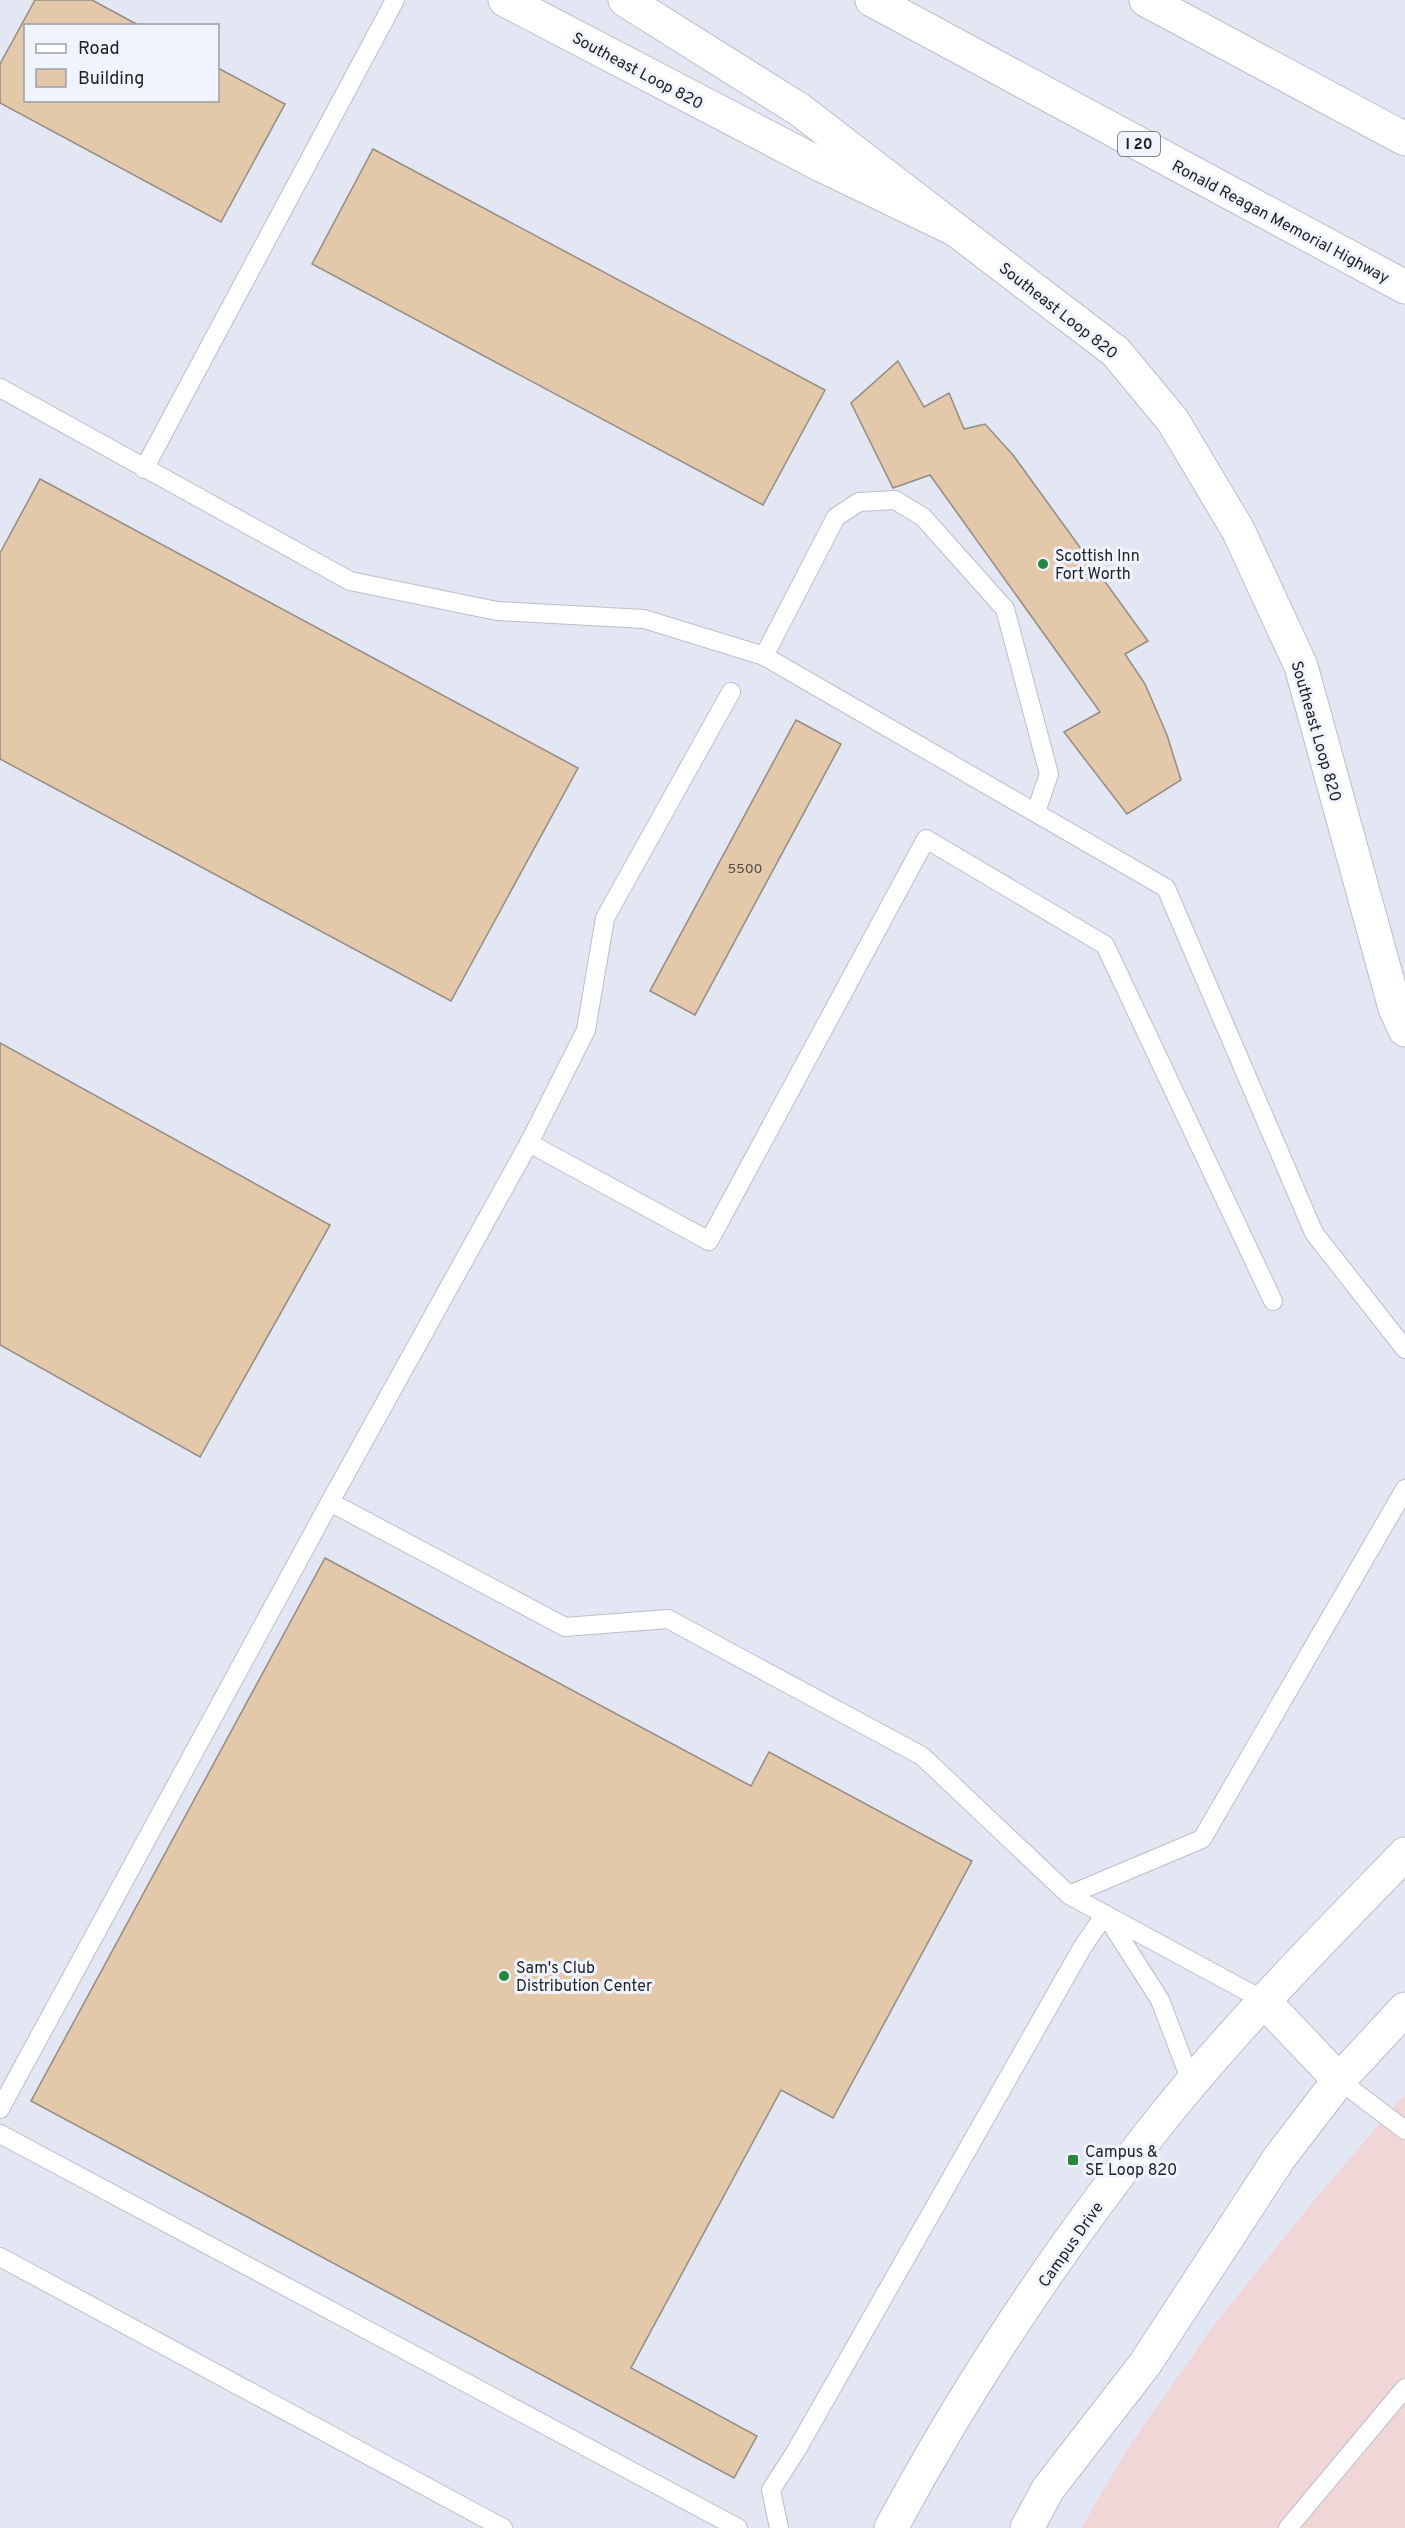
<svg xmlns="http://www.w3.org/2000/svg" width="1405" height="2528" viewBox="0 0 1405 2528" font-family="Overpass,sans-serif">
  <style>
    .industrial { fill: #f1d6d7 }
    .building { fill: #e3c8a9; stroke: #948c83; stroke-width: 1.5 }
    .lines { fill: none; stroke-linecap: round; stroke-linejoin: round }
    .lane-casing { stroke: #babfca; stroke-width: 20 }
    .secondary-casing { stroke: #babfca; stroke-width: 35 }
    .highway-casing { stroke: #babfca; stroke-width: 35 }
    .lane { stroke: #fff; stroke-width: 18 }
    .secondary { stroke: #fff; stroke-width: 33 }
    .highway { stroke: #fff; stroke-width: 33 }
    .poi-dot { fill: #23883d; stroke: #f0f4fe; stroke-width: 2 }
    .labels { text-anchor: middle; stroke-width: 6; stroke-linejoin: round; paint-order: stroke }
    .number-label { font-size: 14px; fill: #4f4a45 }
    .shield { fill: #f0f4fe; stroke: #5d6065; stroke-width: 1.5 }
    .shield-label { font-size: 15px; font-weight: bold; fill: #1e2024 }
    .street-label { font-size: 16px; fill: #1e2024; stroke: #f0f4fe }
    .poi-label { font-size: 16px; fill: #1e2024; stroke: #f0f4fe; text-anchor: start }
  </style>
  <rect width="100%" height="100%" fill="#e2e7f3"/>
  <path class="industrial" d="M1405 2094V2528H1081L1132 2442 1217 2321 1316 2198Z"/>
  <g class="building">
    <path d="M35 0H92L140 26H26V100H218V68L285 104 221 222 0 103V64Z"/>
    <path d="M373 149 825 390 763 505 312 264Z"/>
    <path d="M898 361 924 407 949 393 964 429 985 424 1013 455 1148 641 1125 654 1145 684 1167 735 1181 780 1127 814 1064 732 1100 712 930 475 893 488 851 403Z"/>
    <path d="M40 479 578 768 451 1001 0 759V553Z"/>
    <path d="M796 720 841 744 695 1015 650 991Z"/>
    <path d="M0 1043 330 1225 200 1457 0 1345Z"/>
    <path d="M325 1558 751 1786 769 1752 972 1861 833 2118 781 2090 631 2368 757 2436 734 2478 31 2101Z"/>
  </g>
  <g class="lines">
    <g class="lane-casing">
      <g id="lane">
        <path d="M0 388 350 581 497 611 644 619 764 656 1166 888 1314 1233 1405 1349"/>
        <path d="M144 469 395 0"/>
        <path d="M764 656 836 517 859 502 895 500 923 517 1005 609 1049 774 1036 812"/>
        <path d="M529 1143 709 1241 926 839 1105 945 1273 1301"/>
        <path d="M330 1502 529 1143 586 1030 605 918 731 692"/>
        <path d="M1069 1895 1202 1839 1405 1489"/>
        <path d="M1339 2080 1405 2130"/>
        <path d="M0 2109 330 1502 565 1627 668 1619 922 1756 1069 1895 1263 2000"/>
        <path d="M0 2134 738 2528"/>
        <path d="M0 2257 503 2528"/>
        <path d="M779 2528 771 2490 796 2451 1082 1948 1105 1914 1160 2000 1192 2084"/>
        <path d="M1288 2528 1405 2388"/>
      </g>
    </g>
    <g class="secondary-casing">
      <g id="secondary">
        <path d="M505 0 821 165 956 230 1116 352 1173 421 1238 530 1301 666 1395 1008 1405 1030"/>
        <path d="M1263 2000 1339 2080"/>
        <path d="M891 2528C964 2392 1054 2256 1149 2135 1227 2035 1317 1945 1405 1854"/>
        <path d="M1027 2528 1048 2489 1145 2364 1280 2157 1339 2080 1405 2009"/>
      </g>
    </g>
    <g class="highway-casing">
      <g id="highway">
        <path d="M625 0 800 110 956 230"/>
        <path d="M872 0 1405 287"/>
        <path d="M1146 0 1405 139"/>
      </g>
    </g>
    <use href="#lane" class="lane"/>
    <use href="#secondary" class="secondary"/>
    <use href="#highway" class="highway"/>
  </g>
  <g class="poi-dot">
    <circle cx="1043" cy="564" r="6"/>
    <circle cx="504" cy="1976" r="6"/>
    <rect x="1067" y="2154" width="12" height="12" rx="3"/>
  </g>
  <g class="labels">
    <g class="number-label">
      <text x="745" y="873">5500</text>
    </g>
    <rect class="shield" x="1118" y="132" width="42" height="24" rx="4.5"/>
    <g class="shield-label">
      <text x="1139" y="149">I 20</text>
    </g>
    <g class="street-label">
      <text transform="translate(638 70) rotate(28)" y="6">Southeast Loop 820</text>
      <text transform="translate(1281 221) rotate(28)" y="6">Ronald Reagan Memorial Highway</text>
      <text transform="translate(1059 310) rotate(38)" y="6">Southeast Loop 820</text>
      <text transform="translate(1317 731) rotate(74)" y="6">Southeast Loop 820</text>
      <text transform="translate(1070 2244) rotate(-55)" y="6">Campus Drive</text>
    </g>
    <g class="poi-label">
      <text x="1055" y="561">Scottish Inn<tspan x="1055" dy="18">Fort Worth</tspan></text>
      <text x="516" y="1973">Sam's Club<tspan x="516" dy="18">Distribution Center</tspan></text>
      <text x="1085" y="2157">Campus &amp;<tspan x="1085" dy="18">SE Loop 820</tspan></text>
    </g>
  </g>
  <rect x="24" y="24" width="195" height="78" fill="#f0f4fe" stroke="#9c9fa7" stroke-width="1.5"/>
  <rect x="36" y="44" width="30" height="9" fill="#ffffff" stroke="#9c9fa7" stroke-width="1.5"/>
  <text x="78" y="54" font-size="18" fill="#1e2024">Road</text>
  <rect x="36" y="69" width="30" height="18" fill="#e3c8a9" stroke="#9c9fa7" stroke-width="1.5"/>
  <text x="78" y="84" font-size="18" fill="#1e2024">Building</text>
</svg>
